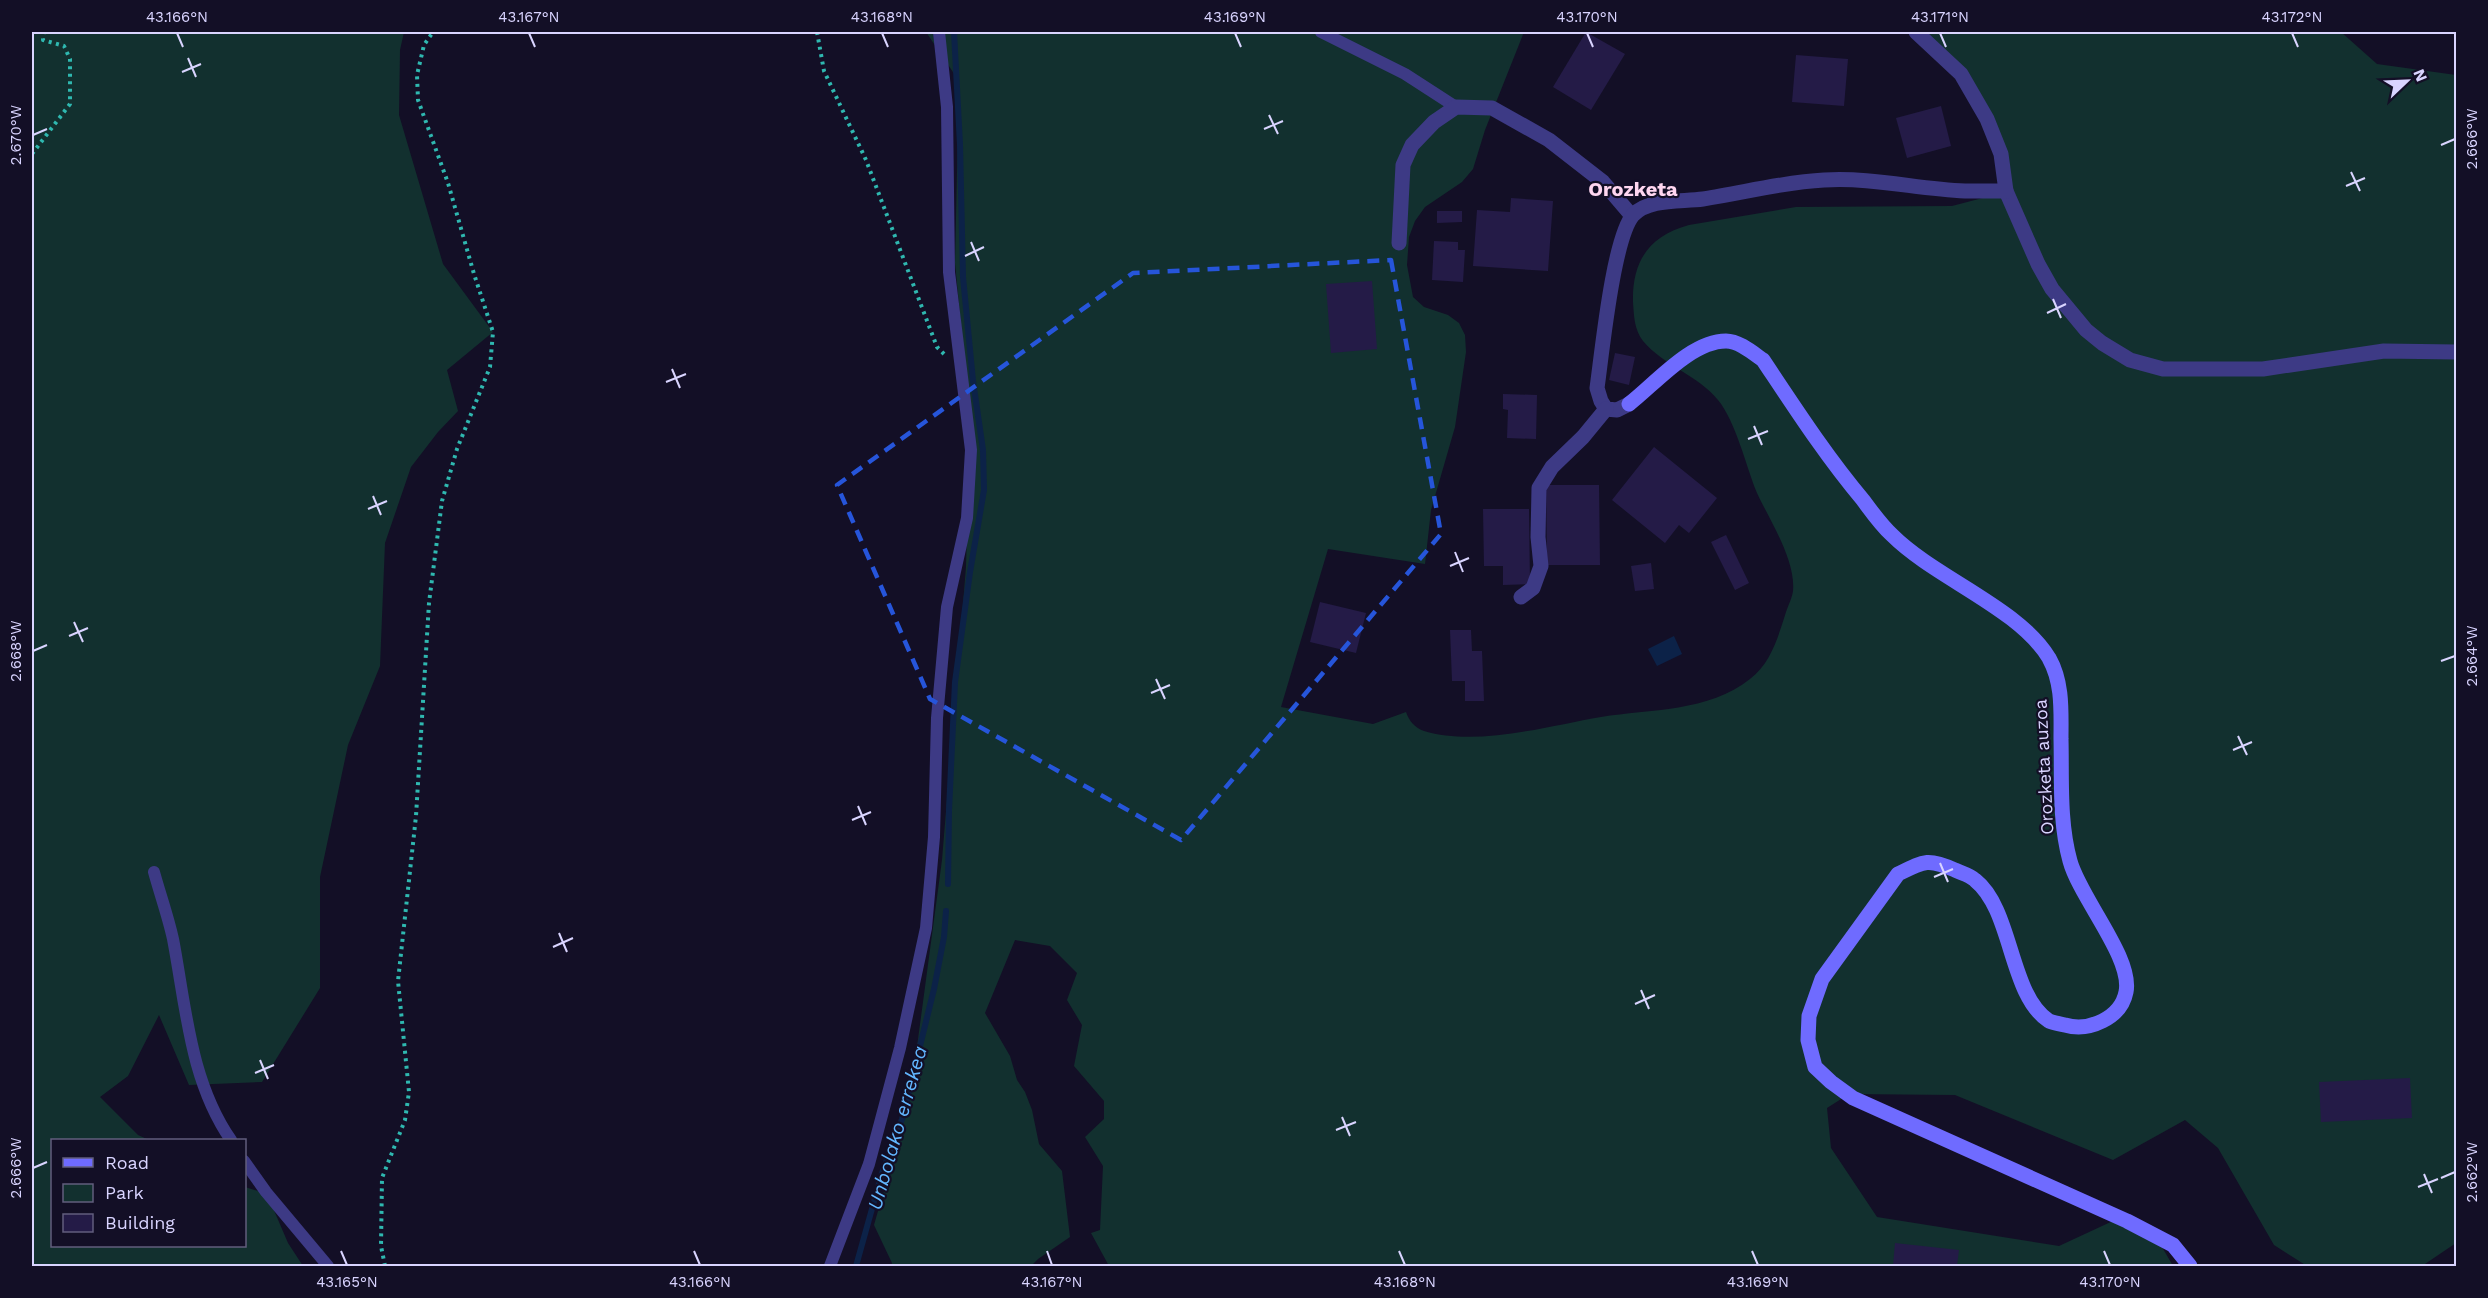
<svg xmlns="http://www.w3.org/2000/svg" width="2488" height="1298" viewBox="0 0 2488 1298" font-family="'Work Sans',sans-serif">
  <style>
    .green { fill: #12302f }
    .water { fill: #0c2248 }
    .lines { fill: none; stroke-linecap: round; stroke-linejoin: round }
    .stream { stroke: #0c2248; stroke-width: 6 }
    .building { fill: #241b47 }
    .path { stroke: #2fb8b0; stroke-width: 4; stroke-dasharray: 3 4.5; stroke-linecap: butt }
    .lane { stroke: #3d3a85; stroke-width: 12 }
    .street { stroke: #3d3a85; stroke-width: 15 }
    .secondary { stroke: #6f6bff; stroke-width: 15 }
    .marked { fill: none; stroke: #2655da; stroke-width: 4.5; stroke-dasharray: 12 8; stroke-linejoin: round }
    .ticks { fill: none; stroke: #d9d4ff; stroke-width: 2 }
    .labels { text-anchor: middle; stroke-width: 4.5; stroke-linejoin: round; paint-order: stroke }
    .street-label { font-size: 18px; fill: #d9d4ff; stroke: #130f26 }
    .neighbourhood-label { font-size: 20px; font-weight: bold; fill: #ffd6f0; stroke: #130f26 }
    .water-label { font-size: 20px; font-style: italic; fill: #62b6ff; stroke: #130f26 }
    .neatline { fill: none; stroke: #d9d4ff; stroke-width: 2 }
    .ticks-label { font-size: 15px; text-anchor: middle; fill: #d9d4ff }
  </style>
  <rect width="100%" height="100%" fill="#130f26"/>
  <g class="green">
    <path d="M32 32H404L400 50 399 115 443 264 493 332 447 370 458 411 438 432 411 467 385 543 380 666 348 745 320 877V988L262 1082 189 1085 159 1015 128 1076 100 1097 138 1135 149 1140H52V1246H244L245 1187 267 1194 288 1243 303 1266H32Z"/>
    <path d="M926 32H1524L1485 130 1473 169 1462 182 1425 207 1415 221 1409 237 1407 265 1413 297 1424 307 1448 315 1459 323 1465 335 1466 352 1455 427 1431 510 1425 564 1328 549 1281 707 1373 724 1406 712C1409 721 1415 728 1424 731 1477 747 1548 726 1601 717 1650 709 1709 712 1750 679 1771 663 1778 637 1786 612 1788 606 1792 598 1793 591 1796 560 1769 519 1757 493 1746 466 1736 422 1718 400 1698 375 1664 366 1643 341 1634 329 1634 316 1633 302 1632 261 1649 236 1689 225L1796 207 1952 206 2013 190 1961 81 1909 32H2341L2377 64 2456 75V1243L2422 1266H2307L2274 1245 2218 1148 2185 1120 2113 1160 1955 1095 1849 1094 1827 1108 1831 1148 1877 1217 2059 1246 2115 1220 2162 1247 2173 1266H1109L1091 1233 1100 1230 1103 1166 1085 1137 1104 1119V1101L1074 1066 1082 1025 1067 1000 1077 973 1050 946 1015 940 985 1013 1010 1056 1017 1080 1025 1092 1032 1110 1039 1144 1062 1171 1070 1237 1038 1259 1031 1266H891L892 1263 874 1225 910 1099 942 860 966 567 970 418 955 263 959 81Z"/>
  </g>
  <path class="water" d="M1674 636 1682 654 1657 666 1648 649Z"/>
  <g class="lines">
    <g class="stream">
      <path d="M948 884 949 810 955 682 970 572 984 490 983 450 973 381 963 277 960 145 954 32"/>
      <path d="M856 1266 882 1173 902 1119 934 989 944 937 946 911"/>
    </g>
  </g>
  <g class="building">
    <path d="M1586 32 1625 54 1591 110 1553 87Z"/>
    <path d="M1796 55 1848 59 1844 106 1792 102Z"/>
    <path d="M1941 106 1951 146 1907 158 1896 118Z"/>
    <path d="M1511 198 1553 201 1548 271 1473 266 1477 210 1510 212Z"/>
    <path d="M1437 211H1462V222L1437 223Z"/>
    <path d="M1434 241 1458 242V250H1465L1463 282 1432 280Z"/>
    <path d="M1372 281 1377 349 1331 353 1326 284Z"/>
    <path d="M1615 353 1635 357 1629 385 1609 380Z"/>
    <path d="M1503 394 1537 395 1536 439 1507 438 1508 410 1503 409Z"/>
    <path d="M1654 447 1717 498 1689 533 1679 525 1665 543 1612 500Z"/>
    <path d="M1546 485H1599L1600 565H1547Z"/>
    <path d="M1483 509H1529L1530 584 1503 585V566H1484Z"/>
    <path d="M1726 535 1749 583 1735 590 1711 542Z"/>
    <path d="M1651 563 1654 589 1635 591 1631 566Z"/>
    <path d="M1320 602 1366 613 1356 653 1310 642Z"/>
    <path d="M1450 630H1471L1472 651H1482L1484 701H1465V681H1452Z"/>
    <path d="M2410 1078 2412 1118 2321 1122 2319 1082Z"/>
    <path d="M1895 1243 1959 1250 1957 1266H1893Z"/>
  </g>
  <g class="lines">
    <g class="path">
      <path d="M817 32 824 71 866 160 937 347 944 354"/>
      <path d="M32 154 70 104V59L64 46 43 40 44 32"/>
      <path d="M385 1266 381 1246 382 1178 405 1120 409 1092 398 981 416 816 429 603 442 501 457 449 490 367 493 332 474 274 448 183 418 100 417 75 424 45 433 32"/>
    </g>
    <g class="lane">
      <path d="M1321 32 1405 74 1456 107"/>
      <path d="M154 872C160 894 168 916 173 939 186 1007 190 1081 231 1140"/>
      <path d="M244 1161 266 1192 328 1266"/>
      <path d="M830 1266 869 1164 900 1048 926 928 934 837 937 718 947 607 967 518 971 450 949 272 947 107 939 32"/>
    </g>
    <g class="street">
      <path d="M2006 191 2038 264 2052 289 2086 330 2102 343 2130 360 2163 369H2263L2384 351 2456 352"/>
      <path d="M1399 243 1403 165 1412 145 1434 122 1456 107 1492 108 1549 140 1603 182 1632 216"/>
      <path d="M1629 404 1617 410 1606 409 1601 401 1597 388C1602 353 1613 239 1633 215 1649 198 1681 202 1703 199 1743 193 1783 182 1824 180 1872 177 1917 189 1965 191 1978 191 1992 191 2006 191L2001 154 1987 119 1961 74 1916 32"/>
      <path d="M1521 597 1533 588 1541 566 1538 537 1539 488 1552 467 1583 437 1606 409"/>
    </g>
    <path class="secondary" d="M1629 404C1655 384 1691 341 1726 341 1739 341 1753 353 1763 360 1795 408 1826 456 1863 500 1872 512 1881 525 1892 535 1935 578 2019 608 2049 658 2063 683 2061 711 2061 739 2062 779 2059 821 2070 861 2080 898 2133 958 2126 992 2121 1018 2089 1032 2065 1025 2060 1024 2054 1023 2049 1021 2009 995 2013 910 1975 880 1970 875 1961 873 1955 870 1928 858 1924 861 1898 874L1822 979 1809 1016 1808 1040 1815 1067 1831 1082 1853 1098 2127 1221 2173 1245 2190 1266"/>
  </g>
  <path class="marked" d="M1391 260 1441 534 1181 840 930 699 837 485 1133 273Z"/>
  <path class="ticks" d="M177 33 183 47M529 33 535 47M882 33 888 47M1235 33 1241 47M1587 33 1593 47M1940 33 1946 47M2292 33 2298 47M188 58 196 77M182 72 201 64M1269 115 1278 134M1264 129 1283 121M33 135 47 129M2441 145 2455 139M2351 172 2360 191M2346 186 2365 178M971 242 979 261M965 256 984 247M2053 299 2061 318M2047 313 2066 304M672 369 680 388M666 382 686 374M1754 426 1762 445M1748 439 1768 431M373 496 381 515M368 509 387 501M1455 552 1463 572M1450 566 1469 558M74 622 83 642M69 636 88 628M33 651 47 645M2441 661 2455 656M1156 679 1165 699M1151 693 1170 685M2238 736 2247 755M2233 750 2252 742M858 806 866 825M852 820 871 812M1940 863 1948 882M1934 877 1953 869M559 933 567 952M553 947 573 938M1641 990 1649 1009M1635 1004 1655 995M260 1060 268 1079M255 1073 274 1065M1342 1117 1350 1136M1336 1130 1356 1122M33 1168 47 1162M2424 1174 2432 1193M2441 1178 2455 1172M2418 1187 2438 1179M341 1251 347 1265M694 1251 700 1265M1047 1251 1052 1265M1399 1251 1405 1265M1752 1251 1758 1265M2104 1251 2110 1265"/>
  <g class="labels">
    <g class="street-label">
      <text transform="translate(2044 767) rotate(-93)" y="6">Orozketa auzoa</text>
    </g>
    <g class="neighbourhood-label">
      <text x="1633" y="196">Orozketa</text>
    </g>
    <g class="water-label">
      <text transform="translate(897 1128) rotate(-74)" y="7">Unbolako errekea</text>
    </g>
  </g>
  <rect width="2488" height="1298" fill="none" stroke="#130f26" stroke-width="66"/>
  <rect x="51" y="1139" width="195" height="108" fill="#130f26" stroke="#625e7d" stroke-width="1.5"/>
  <rect x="63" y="1158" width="30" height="9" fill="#6f6bff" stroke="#625e7d" stroke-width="1.5"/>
  <text x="105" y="1169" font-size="18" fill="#d9d4ff">Road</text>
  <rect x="63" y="1184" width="30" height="18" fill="#12302f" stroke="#625e7d" stroke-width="1.5"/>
  <text x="105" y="1199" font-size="18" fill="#d9d4ff">Park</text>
  <rect x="63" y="1214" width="30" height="18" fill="#241b47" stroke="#625e7d" stroke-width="1.5"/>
  <text x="105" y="1229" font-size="18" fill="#d9d4ff">Building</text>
  <g transform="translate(2407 81) rotate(67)" stroke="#130f26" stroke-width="4.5" paint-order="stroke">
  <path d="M0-4.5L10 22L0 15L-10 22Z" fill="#d9d4ff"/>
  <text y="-9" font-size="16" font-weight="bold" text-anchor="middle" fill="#d9d4ff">N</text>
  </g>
  <rect x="33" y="33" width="2422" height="1232" class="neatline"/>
  <g class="ticks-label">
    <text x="177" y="22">43.166°N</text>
    <text x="529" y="22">43.167°N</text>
    <text x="882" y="22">43.168°N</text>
    <text x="1235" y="22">43.169°N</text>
    <text x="1587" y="22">43.170°N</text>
    <text x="1940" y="22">43.171°N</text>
    <text x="2292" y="22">43.172°N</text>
    <text transform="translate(16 135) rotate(-90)" y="5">2.670°W</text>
    <text transform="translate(2472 139) rotate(-90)" y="5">2.666°W</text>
    <text transform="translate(16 651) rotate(-90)" y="5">2.668°W</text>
    <text transform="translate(2472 656) rotate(-90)" y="5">2.664°W</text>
    <text transform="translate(16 1168) rotate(-90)" y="5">2.666°W</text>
    <text transform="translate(2472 1172) rotate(-90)" y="5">2.662°W</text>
    <text x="347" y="1287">43.165°N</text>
    <text x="700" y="1287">43.166°N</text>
    <text x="1052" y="1287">43.167°N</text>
    <text x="1405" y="1287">43.168°N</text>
    <text x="1758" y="1287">43.169°N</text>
    <text x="2110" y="1287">43.170°N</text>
  </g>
</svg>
